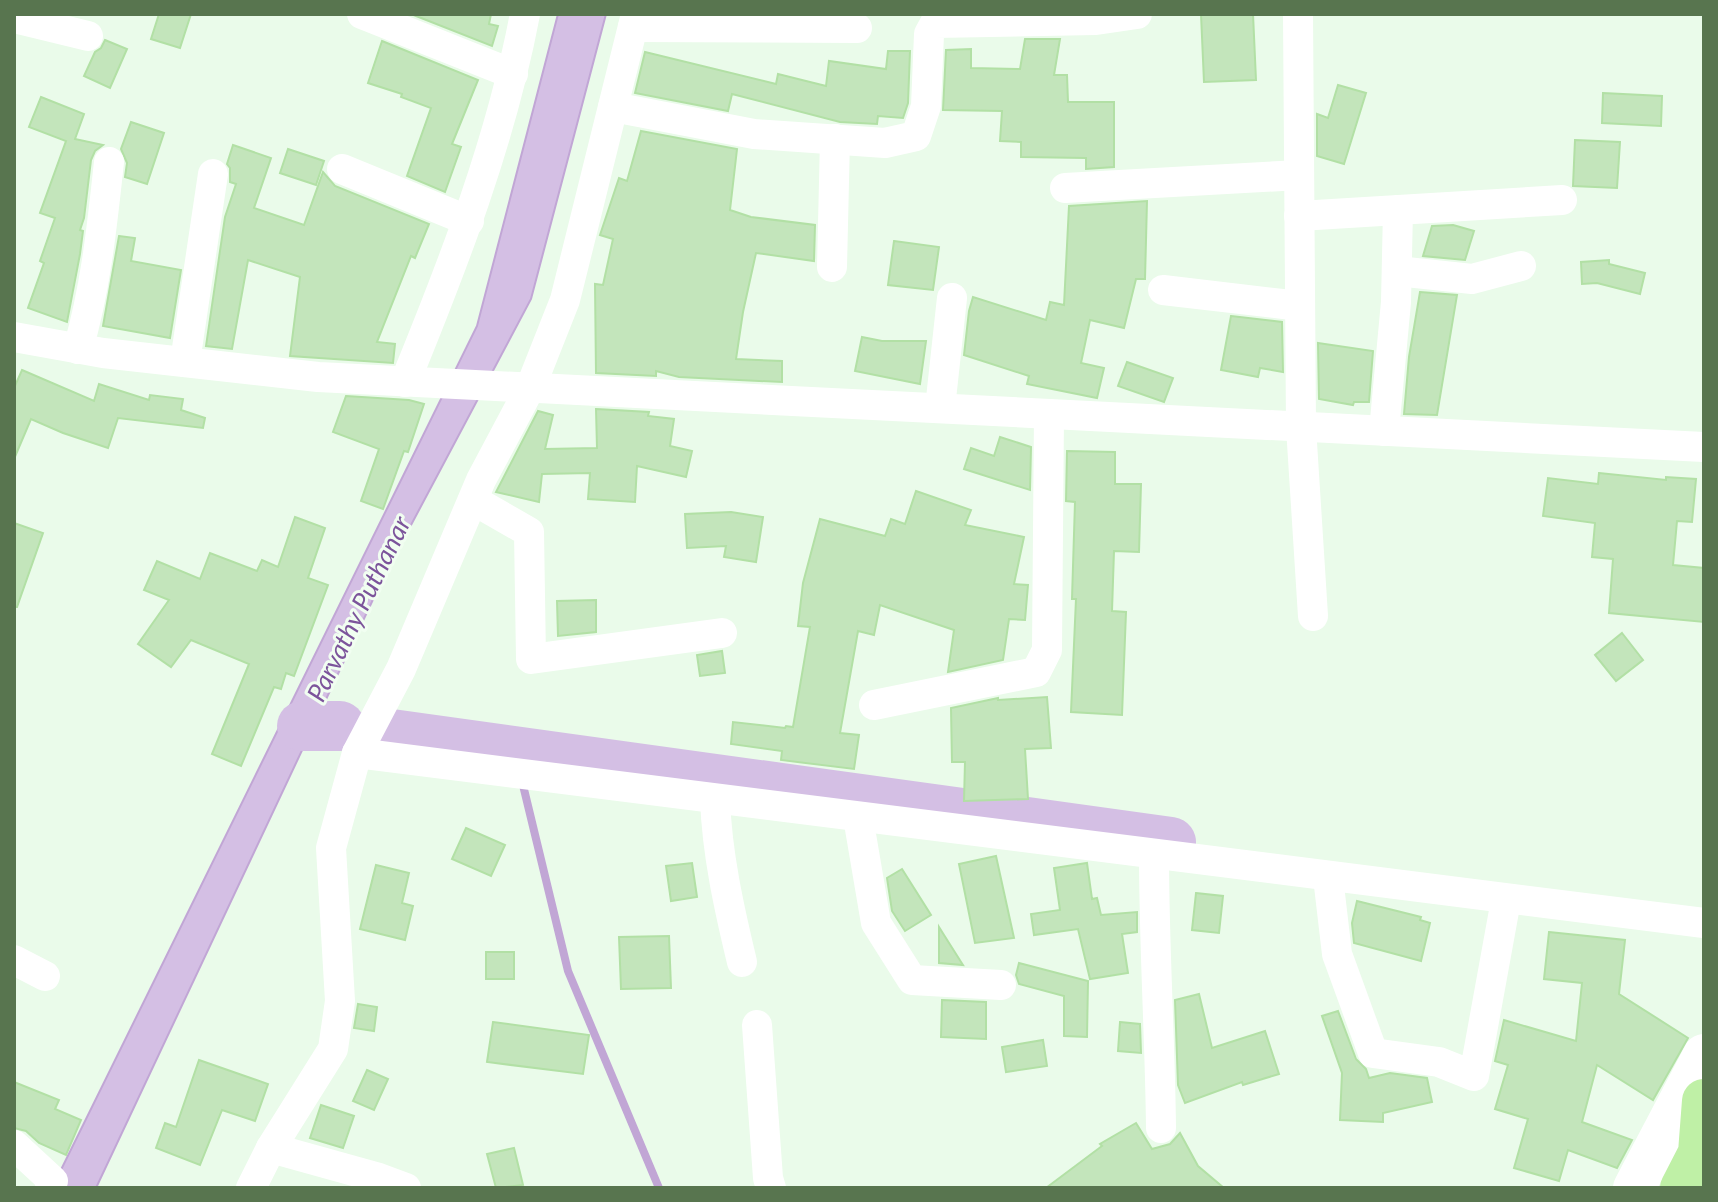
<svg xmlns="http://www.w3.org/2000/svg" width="1718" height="1202" viewBox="0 0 1718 1202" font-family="Lato,sans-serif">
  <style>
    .water { fill: #d4bfe4; stroke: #c1a6d5; stroke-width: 2 }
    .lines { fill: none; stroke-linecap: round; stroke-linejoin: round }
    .stream { stroke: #c1a6d5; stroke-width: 8 }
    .river { stroke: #d4bfe4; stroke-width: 50 }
    .building { fill: #c3e5bb; stroke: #b2e0a5; stroke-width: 2 }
    .street { stroke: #fff; stroke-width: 30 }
    .secondary { stroke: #fff; stroke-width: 42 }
    .highway { stroke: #bff0a6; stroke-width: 44 }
    .labels { text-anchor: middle; stroke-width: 6; stroke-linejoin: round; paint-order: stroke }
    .water-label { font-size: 26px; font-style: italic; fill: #7c549b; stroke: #f1fef1 }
  </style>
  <rect width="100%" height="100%" fill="#eafbea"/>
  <path class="water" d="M558 14H606L531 299 385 574 96 1188H52L477 326Z"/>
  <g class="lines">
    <g class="stream">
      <path d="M506 748 513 757"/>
      <path d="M522 781 568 971 659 1188"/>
    </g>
    <g class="river">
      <path d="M302 726H340"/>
      <path d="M377 732 1171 842"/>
    </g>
  </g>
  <g class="building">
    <path d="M159 14H191L180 48 151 39Z"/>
    <path d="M411 14H491L489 24 498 26 492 46Z"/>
    <path d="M1201 14H1253L1256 80 1204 82Z"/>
    <path d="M1025 39H1060L1054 75H1067L1068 102H1114V167L1086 169V158L1021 157V142L1000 141 1002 111 943 110 946 50 971 49V68L1020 69Z"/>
    <path d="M105 40 127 49 110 88 84 76 95 52 101 48Z"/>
    <path d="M382 41 478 80 452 144 461 147 445 192 407 176 431 108 401 97 402 94 368 83Z"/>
    <path d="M888 51H910L908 103 903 118 878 116 877 124 840 122 732 94 728 111 635 93 645 52 776 84 778 74 826 86 829 61 886 69Z"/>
    <path d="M1338 85 1366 93 1344 164 1317 156V114L1328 118Z"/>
    <path d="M1603 93 1662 96 1661 126 1602 123Z"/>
    <path d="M41 97 84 114 75 139 103 145 95 151 91 160 84 218 80 230 83 231 80 254 67 322 28 308 44 263 40 261 55 218 40 213 66 141 29 127Z"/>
    <path d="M131 122 164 133 147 184 125 177 127 163 121 149Z"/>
    <path d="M641 131 737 149 730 210 751 217 815 225 814 261 756 253 743 312 736 359 782 361V382L679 377 656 371V376L596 373 595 284 603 285 613 239 600 235 619 178 627 181Z"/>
    <path d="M1575 140 1620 142 1617 188 1573 186Z"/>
    <path d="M233 145 271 158 254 208 304 225 323 172 335 186 429 224 415 258 411 256 377 342 395 344 393 363 290 356 300 277 248 260 232 349 206 346 225 217 236 184 230 182V168L227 164Z"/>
    <path d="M288 149 324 161 316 185 280 173Z"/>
    <path d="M1147 201 1145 279H1136L1124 328 1090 320 1081 363 1104 368 1097 398 1027 384 1029 376 964 355 969 311 973 297 1046 320 1050 302 1064 305 1069 206Z"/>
    <path d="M1453 225 1474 231 1465 260 1423 256 1432 226Z"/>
    <path d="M119 236 135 238 131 261 181 270 170 338 103 326Z"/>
    <path d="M894 241 939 247 933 290 888 285Z"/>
    <path d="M1609 260V264L1645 273 1640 294 1597 283 1582 284 1581 262Z"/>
    <path d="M1420 292 1457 295 1437 415 1404 414 1409 357Z"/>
    <path d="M1231 316 1282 322 1283 372 1260 368 1258 377 1221 370Z"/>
    <path d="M862 337 882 341H926L920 384 855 371Z"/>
    <path d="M1318 343 1373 351 1369 402H1354L1353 405 1319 399Z"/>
    <path d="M1127 362 1173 378 1164 402 1118 386Z"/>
    <path d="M22 370 94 401 99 384 149 400 150 395 183 399 181 410 205 418 203 428 118 418 108 448 63 433 31 419 14 459V388Z"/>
    <path d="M346 396 409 400 424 404 408 452 404 451 383 509 361 501 379 449 333 432Z"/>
    <path d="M596 409 649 412 648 416 674 419 670 446 692 451 686 477 637 466 635 502 588 499 590 473 542 474 539 502 496 492 538 411 553 415 545 449 597 448Z"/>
    <path d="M1000 437 1031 447 1030 490 964 469 971 448 994 456Z"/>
    <path d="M1067 451 1115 452V484H1141L1139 552 1114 551 1112 611 1126 612 1122 715 1071 712 1076 599H1072L1075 502 1066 501Z"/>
    <path d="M1599 473 1666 480V477L1696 479 1692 522 1677 521 1673 565 1704 568V622L1609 613 1613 559 1592 557 1595 523 1543 516 1548 478 1598 484Z"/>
    <path d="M916 491 971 510 965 525 1024 537 1014 584 1028 585 1025 620 1009 619 1003 660 948 672 954 630 880 605 874 635 858 631 840 733 859 735 854 769 781 760 782 751 731 744 733 722 785 728 786 726 793 727 810 627 798 626 803 583 820 519 885 536 891 519 905 524Z"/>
    <path d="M731 512 763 517 756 562 724 557 726 546 687 548 685 514Z"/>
    <path d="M295 517 325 528 308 578 328 585 294 676 286 673 281 689 274 687 241 766 212 754 249 664 191 640 171 667 138 644 169 600 144 590 157 561 200 579 210 553 257 571 262 560 278 567Z"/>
    <path d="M14 523 43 533 17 607H14Z"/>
    <path d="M596 600V632L558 636 557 601Z"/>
    <path d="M1622 633 1643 660 1616 681 1595 655Z"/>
    <path d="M722 651 725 673 700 676 697 655Z"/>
    <path d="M1047 697 1051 748 1025 749 1028 799 964 801 965 762H952L951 708 998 698V700Z"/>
    <path d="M466 828 505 845 491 876 452 859Z"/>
    <path d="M996 856 1014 938 975 943 959 864Z"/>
    <path d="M692 863 697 897 671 901 666 866Z"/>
    <path d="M1087 863 1092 899 1097 898 1101 915 1137 912V932L1122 934 1128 973 1090 979 1078 929 1034 935 1031 914 1060 910 1054 868Z"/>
    <path d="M376 865 409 873 402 903 413 906 405 940 360 929Z"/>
    <path d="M902 869 931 915 905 931 892 911 887 878Z"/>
    <path d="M1196 893 1223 896 1219 933 1192 930Z"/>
    <path d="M1357 901 1421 917 1420 920 1430 923 1421 961 1354 943 1352 923Z"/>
    <path d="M939 927 944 935 963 965 939 963Z"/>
    <path d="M1549 932 1625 940 1619 994 1688 1038 1653 1100 1597 1065 1582 1122 1632 1140 1617 1168 1568 1150 1559 1181 1514 1168 1528 1119 1495 1109 1508 1065 1495 1061 1504 1020 1576 1041 1582 983 1544 979Z"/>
    <path d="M669 936 671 988 621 989 619 937Z"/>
    <rect x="486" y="952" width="28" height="27"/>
    <path d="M1019 963 1088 981 1087 1037 1064 1036V996L1019 984 1016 975Z"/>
    <path d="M1199 994 1212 1048 1265 1031 1279 1074 1243 1085 1242 1082 1185 1103 1178 1085 1175 1000Z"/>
    <path d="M942 1000 986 1002V1039L941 1037Z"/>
    <path d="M358 1004 377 1007 374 1031 354 1028Z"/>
    <path d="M1338 1011 1356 1059 1366 1069 1369 1078 1390 1073 1427 1078 1432 1102 1383 1113V1122L1340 1120 1342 1073 1322 1016Z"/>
    <path d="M493 1022 589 1035 583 1074 487 1062Z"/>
    <path d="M1120 1022 1140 1024 1141 1053 1118 1051Z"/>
    <path d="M1043 1040 1047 1066 1006 1072 1002 1047Z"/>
    <path d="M199 1060 268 1084 255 1121 222 1110 200 1165 156 1148 165 1123 176 1127Z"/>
    <path d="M367 1070 388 1079 374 1110 353 1101Z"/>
    <path d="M14 1082 59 1100 55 1109 81 1120 66 1155 39 1143 26 1131 14 1128Z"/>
    <path d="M321 1105 354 1116 343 1148 310 1138Z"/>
    <path d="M1136 1123 1152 1149 1170 1144 1180 1133 1198 1166 1224 1188H1046L1102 1146 1100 1144Z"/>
    <path d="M514 1148 523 1185 496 1188 487 1154Z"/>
  </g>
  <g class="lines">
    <g class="street">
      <path d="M362 14 513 74"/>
      <path d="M1298 14 1301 427 1313 616"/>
      <path d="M14 18 88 36"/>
      <path d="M633 27 857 28"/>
      <path d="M613 107 754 134 885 143 916 136 926 106 929 34 935 23 1096 20 1137 14"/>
      <path d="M342 169 469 221"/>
      <path d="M1065 188 1299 175"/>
      <path d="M1299 216 1562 200"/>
      <path d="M832 267 835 139"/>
      <path d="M1397 271 1472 279 1521 266"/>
      <path d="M1163 290 1300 306"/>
      <path d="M14 337 103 353 318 377 1704 447"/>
      <path d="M78 349C96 287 102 226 109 162"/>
      <path d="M185 362 213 174"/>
      <path d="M405 382C454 262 501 141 525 14"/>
      <path d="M940 408 952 298"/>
      <path d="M1384 431 1396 302 1398 210"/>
      <path d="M473 500 529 532 531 659 722 633"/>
      <path d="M874 705 1036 672 1047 650 1049 414"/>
      <path d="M357 753 1704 923"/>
      <path d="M715 799C717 854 729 908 742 962"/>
      <path d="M858 817 876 923 912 980 1001 985"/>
      <path d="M1154 855C1154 946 1160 1037 1161 1128"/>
      <path d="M1328 877 1337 954 1373 1053 1439 1062 1474 1076 1506 900"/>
      <path d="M14 960 45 976"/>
      <path d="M757 1025 768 1178 771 1188"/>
      <path d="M14 1145 53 1181 50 1188"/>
      <path d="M271 1148 379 1178 406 1188"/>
      <path d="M251 1188 271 1148 333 1049 340 1001 331 848 357 753 401 669 481 480 531 386 565 300 636 14"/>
    </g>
    <path class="secondary" d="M1634 1188 1704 1055"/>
    <path class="highway" d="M1682 1188 1700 1153 1704 1101"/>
  </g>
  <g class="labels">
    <g class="water-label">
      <text transform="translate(359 609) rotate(-64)" y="9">Parvathy Puthanar</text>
    </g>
  </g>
  <rect width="1718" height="1202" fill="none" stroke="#58754f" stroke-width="32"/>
</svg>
